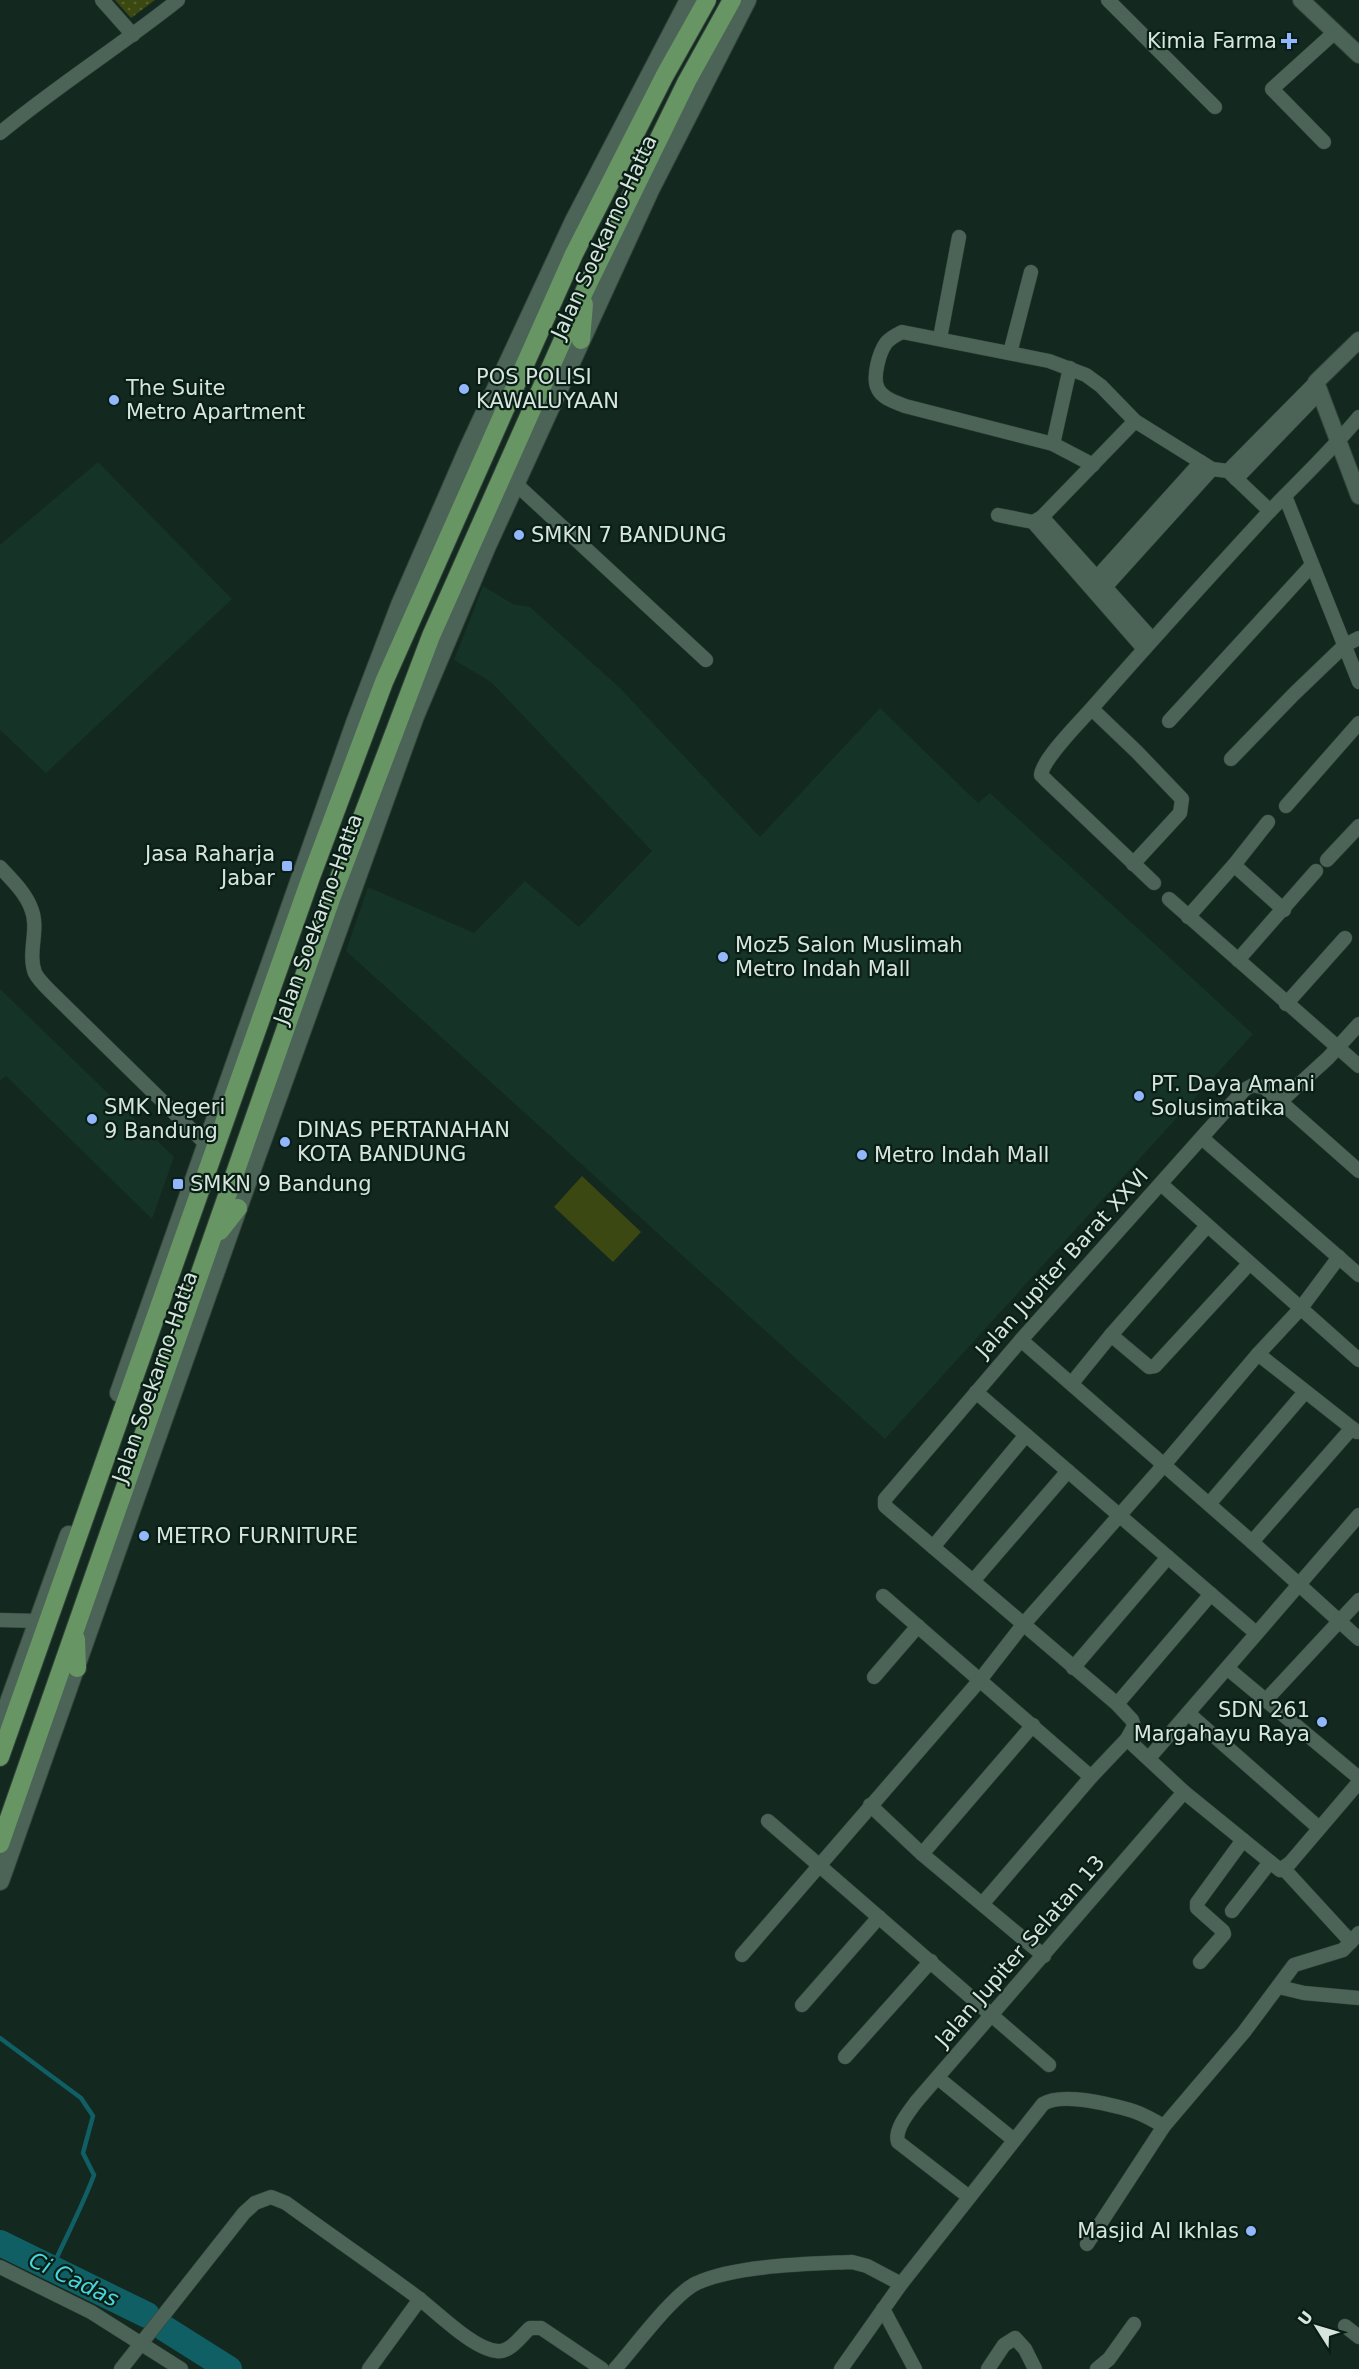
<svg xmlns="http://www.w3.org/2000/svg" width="1359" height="2369" viewBox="0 0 1359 2369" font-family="'DejaVu Sans',sans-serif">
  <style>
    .built { fill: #153326 }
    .grass { fill: url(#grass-dots) }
    .pitch { fill: #3b4811 }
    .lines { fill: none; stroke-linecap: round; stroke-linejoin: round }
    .stream { stroke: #105f64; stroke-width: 4.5 }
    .river { stroke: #105f64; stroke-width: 26 }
    .minor-casing { stroke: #34443b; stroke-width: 15 }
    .tertiary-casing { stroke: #34443b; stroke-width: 18 }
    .secondary-casing { stroke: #34443b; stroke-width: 20 }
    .trunk-casing { stroke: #34443b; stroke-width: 20 }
    .minor { stroke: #4c6457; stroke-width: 14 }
    .tertiary { stroke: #4c6457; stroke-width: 16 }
    .secondary { stroke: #4c6457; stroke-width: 18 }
    .trunk { stroke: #679664; stroke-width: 18 }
    .poi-dot { fill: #93b7fd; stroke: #091f15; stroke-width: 2 }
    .labels { text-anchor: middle; stroke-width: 4.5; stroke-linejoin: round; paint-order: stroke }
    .poi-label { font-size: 21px; fill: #d8e5de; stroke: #091f15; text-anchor: start }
    .street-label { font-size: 21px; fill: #d8e5de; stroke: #091f15 }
    .water-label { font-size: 22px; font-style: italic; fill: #49d5e0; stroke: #091f15 }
  </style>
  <defs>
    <pattern id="grass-dots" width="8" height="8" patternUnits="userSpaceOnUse" patternTransform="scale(1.5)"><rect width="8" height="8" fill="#3b4811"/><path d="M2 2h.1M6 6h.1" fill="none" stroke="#576233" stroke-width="1.8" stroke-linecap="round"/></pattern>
  </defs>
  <rect width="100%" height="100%" fill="#13281e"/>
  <g class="built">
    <path d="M98 462 232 599 46 773 0 730V545Z"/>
    <path d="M483 586 513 604 530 607 620 688 760 837 880 708 978 803 990 793 1253 1034 885 1439 346 951 368 887 474 933 525 881 579 927 652 851 491 682 454 660Z"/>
    <path d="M0 989 174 1157 152 1219 6 1076 0 1081Z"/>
  </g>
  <path class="grass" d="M115 0H155L131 18Z"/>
  <path class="pitch" d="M582 1176 641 1232 613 1262 554 1207Z"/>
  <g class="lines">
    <path class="stream" d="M0 2038 81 2098 93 2116 83 2153 94 2175C82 2207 66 2237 52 2268"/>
    <g class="river">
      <path d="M0 2243 147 2315"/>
      <path d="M164 2328 229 2369"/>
    </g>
    <g class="minor-casing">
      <g id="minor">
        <path d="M102 0 133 35"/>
        <path d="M1108 0 1215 107"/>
        <path d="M0 133C57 86 120 46 178 0"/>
        <path d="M1324 142 1272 89 1335 32"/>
        <path d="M940 338 959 237"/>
        <path d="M1010 353 1031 272"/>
        <path d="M1053 444 1070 368"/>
        <path d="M1093 465 1053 444 905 406C896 402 883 399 878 389 872 378 879 353 886 343 890 338 896 335 902 332L1049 361 1086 375 1101 386 1135 421 1212 469 1228 471 1270 511"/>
        <path d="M1228 471 1316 382"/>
        <path d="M1236 479 1319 393"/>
        <path d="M516 484 706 660"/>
        <path d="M1285 496 1359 682"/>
        <path d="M998 515 1033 522 1144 649"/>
        <path d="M1042 517 1152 639"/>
        <path d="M1035 521 1042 517 1135 421"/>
        <path d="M1090 585 1201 462"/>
        <path d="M1098 595 1212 469"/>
        <path d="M1092 709 1137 752 1182 799 1180 813 1133 864"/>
        <path d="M1169 721 1312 565"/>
        <path d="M1231 759 1294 694 1345 645 1359 638"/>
        <path d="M1286 806 1359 723"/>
        <path d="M1327 860 1359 826"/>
        <path d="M1234 865 1284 910"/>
        <path d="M0 867C11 879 25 892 31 908 40 929 27 952 35 973 38 979 45 986 50 991L206 1144"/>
        <path d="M1154 883 1047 781 1041 775C1043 758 1081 721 1093 707 1151 641 1209 577 1268 513 1299 481 1331 451 1359 417"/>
        <path d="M1169 899 1359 1066"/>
        <path d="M1188 917 1234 865 1268 822"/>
        <path d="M1238 960 1316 871"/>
        <path d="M1286 1004 1345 938"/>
        <path d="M1281 1101 1328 1058 1359 1024"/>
        <path d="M1202 1138 1359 1275"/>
        <path d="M1161 1184 1359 1360"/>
        <path d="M1207 1226 1111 1335 1149 1367 1155 1366 1249 1264"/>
        <path d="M1021 1340 1252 1542 1359 1639"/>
        <path d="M1258 1354 1357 1432"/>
        <path d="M1072 1383 1111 1335"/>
        <path d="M976 1392 1256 1633"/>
        <path d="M1209 1504 1305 1392"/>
        <path d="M1252 1542 1352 1428"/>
        <path d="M933 1547 1026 1435"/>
        <path d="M973 1581 1068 1471"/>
        <path d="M883 1596 1091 1777"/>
        <path d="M0 1620 38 1621"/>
        <path d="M1073 1668 1168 1557"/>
        <path d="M1227 1668 1359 1778"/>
        <path d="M874 1677 918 1626"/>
        <path d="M1266 1700 1359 1600"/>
        <path d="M1117 1704 1211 1594"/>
        <path d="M1188 1713 1319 1828"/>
        <path d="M1127 1739 1184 1792 1280 1870 1290 1863 1359 1782"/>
        <path d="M1149 1758 1359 1515"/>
        <path d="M870 1805 922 1854 1044 1956"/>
        <path d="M768 1821 1049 2065"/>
        <path d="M922 1854 1033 1725"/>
        <path d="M1284 1869 1351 1942"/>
        <path d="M983 1903 1091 1777 1127 1739 1134 1726 1132 1720 1117 1704 885 1506V1499L1021 1340 1244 1090 1253 1085 1265 1088 1359 1171"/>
        <path d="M1232 1911 1270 1862"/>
        <path d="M742 1955 980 1680 1022 1626 1163 1466 1258 1354 1301 1308 1339 1257"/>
        <path d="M1200 1962 1224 1934 1223 1931 1197 1908V1903L1243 1840"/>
        <path d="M1279 1987 1304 1993 1359 1998"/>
        <path d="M802 2005 879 1917"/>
        <path d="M845 2057 931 1961"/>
        <path d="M938 2078 1014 2140"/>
        <path d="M969 2197 898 2142C894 2129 909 2112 916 2102L1184 1792"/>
        <path d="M1087 2244 1164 2126 1244 2032 1294 1965 1343 1950 1359 1933"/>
        <path d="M0 2267 91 2312 181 2369"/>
        <path d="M883 2309 915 2369"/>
        <path d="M1345 2326 1359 2337"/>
        <path d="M121 2369 244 2213 255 2203 271 2197 286 2203C330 2235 374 2265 417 2297 437 2312 473 2349 497 2351 510 2353 521 2336 530 2328H541L602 2369"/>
        <path d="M369 2369 420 2299"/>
        <path d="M615 2369C634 2348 674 2293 697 2283 736 2265 808 2264 852 2262L867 2266 901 2284"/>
        <path d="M841 2369 901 2284 1043 2104C1062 2092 1108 2104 1130 2110 1142 2113 1154 2121 1164 2126"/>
        <path d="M988 2369 1004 2345 1015 2338 1025 2349 1035 2369"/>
        <path d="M1097 2369 1109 2359 1134 2324"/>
      </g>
    </g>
    <g class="tertiary-casing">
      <g id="tertiary">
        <path d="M1301 0 1359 55"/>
        <path d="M1359 340 1316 382 1359 496"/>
      </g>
    </g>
    <g class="secondary-casing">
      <g id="secondary">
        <path d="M119 1393 355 723 400 605 468 449 574 221 689 0"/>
        <path d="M0 1727 69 1535"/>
        <path d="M0 1881 238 1208 415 716 486 548 650 190 747 0"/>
      </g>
    </g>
    <g class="trunk-casing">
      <g id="trunk">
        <path d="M581 340 584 304"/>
        <path d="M220 1231 238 1208"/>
        <path d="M76 1639 77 1668"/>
        <path d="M0 1757 311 877 384 682 574 254 665 75 707 0"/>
        <path d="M0 1844 331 899 431 636 585 290 687 81 732 0"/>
      </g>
    </g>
    <use href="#minor" class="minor"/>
    <use href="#tertiary" class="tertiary"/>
    <use href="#secondary" class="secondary"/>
    <use href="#trunk" class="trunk"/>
  </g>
  <g class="poi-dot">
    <path d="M1286 32h6v6h6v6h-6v6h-6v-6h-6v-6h6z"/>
    <circle cx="464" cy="389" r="6"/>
    <circle cx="114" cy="400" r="6"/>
    <circle cx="519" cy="535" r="6"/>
    <rect x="281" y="860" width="12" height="12" rx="3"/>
    <circle cx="723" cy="957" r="6"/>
    <circle cx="1139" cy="1096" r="6"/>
    <circle cx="92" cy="1119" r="6"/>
    <circle cx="285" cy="1142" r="6"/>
    <circle cx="862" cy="1155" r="6"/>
    <rect x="172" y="1178" width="12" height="12" rx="3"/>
    <circle cx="144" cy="1536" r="6"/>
    <circle cx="1322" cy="1722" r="6"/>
    <circle cx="1251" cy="2231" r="6"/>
  </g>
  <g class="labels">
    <g class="poi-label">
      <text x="1277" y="48" text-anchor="end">Kimia Farma</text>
      <text x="476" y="384">POS POLISI<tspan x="476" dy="24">KAWALUYAAN</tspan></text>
      <text x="126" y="395">The Suite<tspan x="126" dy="24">Metro Apartment</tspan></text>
      <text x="531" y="542">SMKN 7 BANDUNG</text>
      <text x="275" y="861" text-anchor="end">Jasa Raharja<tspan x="275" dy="24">Jabar</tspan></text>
      <text x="735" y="952">Moz5 Salon Muslimah<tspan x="735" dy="24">Metro Indah Mall</tspan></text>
      <text x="1151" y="1091">PT. Daya Amani<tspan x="1151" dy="24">Solusimatika</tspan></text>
      <text x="104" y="1114">SMK Negeri<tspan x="104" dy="24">9 Bandung</tspan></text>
      <text x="297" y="1137">DINAS PERTANAHAN<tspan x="297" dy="24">KOTA BANDUNG</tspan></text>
      <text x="874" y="1162">Metro Indah Mall</text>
      <text x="190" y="1191">SMKN 9 Bandung</text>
      <text x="156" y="1543">METRO FURNITURE</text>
      <text x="1310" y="1717" text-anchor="end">SDN 261<tspan x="1310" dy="24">Margahayu Raya</tspan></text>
      <text x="1239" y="2238" text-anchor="end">Masjid Al Ikhlas</text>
    </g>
    <g class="street-label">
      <text transform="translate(604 237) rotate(-65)" y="7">Jalan Soekarno-Hatta</text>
      <text transform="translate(318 919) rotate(-70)" y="7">Jalan Soekarno-Hatta</text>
      <text transform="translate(1062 1263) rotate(-48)" y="7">Jalan Jupiter Barat XXVI</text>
      <text transform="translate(155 1377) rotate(-71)" y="7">Jalan Soekarno-Hatta</text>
      <text transform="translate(1020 1951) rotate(-49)" y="7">Jalan Jupiter Selatan 13</text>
    </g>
    <g class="water-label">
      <text transform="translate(74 2279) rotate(26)" y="8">Ci Cadas</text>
    </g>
  </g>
  <g transform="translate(1317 2327) rotate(307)" stroke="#091f15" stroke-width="4.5" paint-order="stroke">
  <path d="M0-4.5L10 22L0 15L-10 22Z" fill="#d8e5de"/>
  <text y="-9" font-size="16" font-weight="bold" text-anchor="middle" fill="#d8e5de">U</text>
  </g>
</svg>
